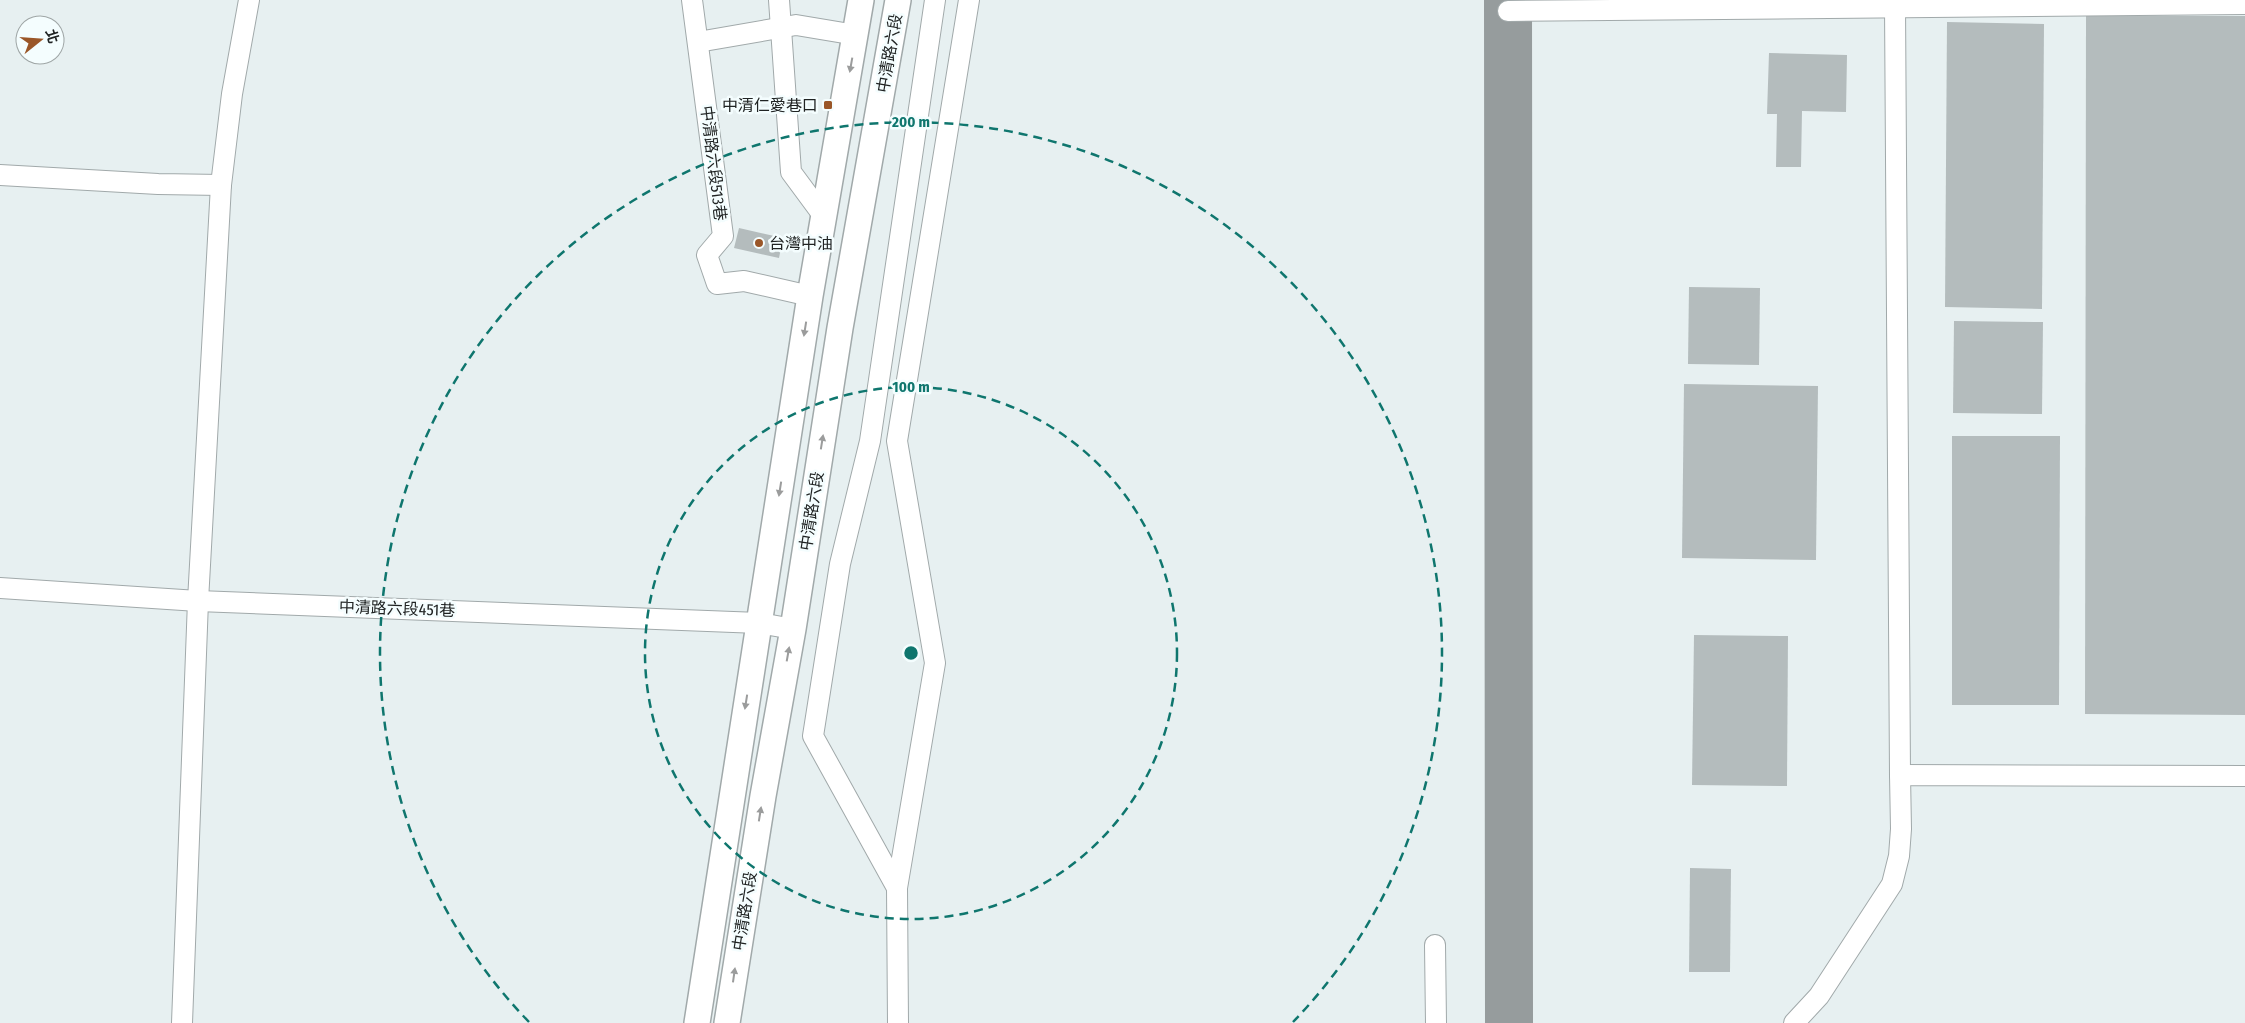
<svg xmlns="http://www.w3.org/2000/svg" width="2245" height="1023" viewBox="0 0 2245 1023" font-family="'Fira Sans Condensed','Noto Sans TC',sans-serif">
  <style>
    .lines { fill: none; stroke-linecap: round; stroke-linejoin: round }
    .taxiway { stroke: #969c9d; stroke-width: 48 }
    .building { fill: #b4bcbd }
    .minor-casing { stroke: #a1a9aa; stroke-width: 22 }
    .major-casing { stroke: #a1a9aa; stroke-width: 28 }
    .minor { stroke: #fff; stroke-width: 20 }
    .major { stroke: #fff; stroke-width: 25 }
    .oneway { fill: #9b9c9c }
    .ring { fill: none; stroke: #0f766e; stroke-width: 2.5; stroke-dasharray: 9 6 }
    .poi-dot { fill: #9a5628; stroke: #f4fdfe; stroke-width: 2 }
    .labels { text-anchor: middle; stroke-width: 5; stroke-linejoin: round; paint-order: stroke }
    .street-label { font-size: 16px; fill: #202323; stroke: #f4fdfe }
    .poi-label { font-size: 16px; fill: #202323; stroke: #f4fdfe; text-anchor: end }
    .centre { fill: #0f766e; stroke: #f4fdfe; stroke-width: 2.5 }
    .ring-label { font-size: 15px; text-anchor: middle; font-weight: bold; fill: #0f766e; stroke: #f4fdfe; stroke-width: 5; stroke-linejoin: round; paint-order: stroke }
  </style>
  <rect width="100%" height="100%" fill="#e7f0f1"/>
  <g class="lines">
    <path class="taxiway" d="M1508 0 1509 1023"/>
  </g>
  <g class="building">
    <path d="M2086 16H2245V715L2085 714Z"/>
    <path d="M1947 22 2044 24 2042 309 1945 307Z"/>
    <path d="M1769 53 1847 55 1846 112 1802 111 1801 167H1776L1777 114H1767Z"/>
    <path d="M739 228 783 238 779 258 734 248Z"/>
    <path d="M1689 287 1760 288 1759 365 1688 364Z"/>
    <path d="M1954 321 2043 322 2042 414 1953 413Z"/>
    <path d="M1684 384 1818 386 1816 560 1682 558Z"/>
    <path d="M1952 436H2060L2059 705H1952Z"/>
    <path d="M1694 635 1788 636 1787 786 1692 785Z"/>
    <path d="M1690 868 1731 869 1730 972H1689Z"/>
  </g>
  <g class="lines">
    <g class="minor-casing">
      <g id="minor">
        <path d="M692 0 723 236 707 255 717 284 744 281 810 296"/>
        <path d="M779 0 791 172 825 218"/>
        <path d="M1895 5 1900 775"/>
        <path d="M1508 11 2245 4"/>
        <path d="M698 42 796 25 856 35"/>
        <path d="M0 175 158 184 221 185"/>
        <path d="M0 588 198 601 759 623 793 629"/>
        <path d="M897 888 813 736 840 564 870 441 935 0"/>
        <path d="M1435 945 1436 1023"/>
        <path d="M182 1023 198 601 221 185 232 94 249 0"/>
        <path d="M898 1023 897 888 935 663 897 441 969 0"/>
        <path d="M1794 1023 1819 996 1892 884 1899 856 1901 829 1900 775 2245 776"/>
      </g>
    </g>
    <g class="major-casing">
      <g id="major">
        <path d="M697 1023 810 296 861 0"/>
        <path d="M727 1023 763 796 793 629 840 328 898 0"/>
      </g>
    </g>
    <use href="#minor" class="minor"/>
    <use href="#major" class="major"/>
  </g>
  <defs><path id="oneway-solid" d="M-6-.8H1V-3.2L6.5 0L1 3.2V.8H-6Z" transform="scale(1.25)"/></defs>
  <g class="oneway">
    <use href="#oneway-solid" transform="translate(851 65) rotate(100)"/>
    <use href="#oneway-solid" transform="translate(805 329) rotate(99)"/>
    <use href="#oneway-solid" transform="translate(822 442) rotate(-81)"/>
    <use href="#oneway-solid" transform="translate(780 489) rotate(99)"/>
    <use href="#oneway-solid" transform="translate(788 654) rotate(-80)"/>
    <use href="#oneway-solid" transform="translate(746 702) rotate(99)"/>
    <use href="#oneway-solid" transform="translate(760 814) rotate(-81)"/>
    <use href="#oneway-solid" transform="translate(734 975) rotate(-82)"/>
  </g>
  <g class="ring">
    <circle cx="911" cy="653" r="266"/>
    <path d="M529 1022A531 531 0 1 1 1293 1022"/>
  </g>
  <g class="poi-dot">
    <rect x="823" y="100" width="10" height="10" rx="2.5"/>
    <circle cx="759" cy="243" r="5"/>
  </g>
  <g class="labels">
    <g class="street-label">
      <text transform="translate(889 53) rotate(-80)" y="6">中清路六段</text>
      <text transform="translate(714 163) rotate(83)" y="6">中清路六段513巷</text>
      <text transform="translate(811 511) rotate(-81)" y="6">中清路六段</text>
      <text transform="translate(397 608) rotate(2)" y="6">中清路六段451巷</text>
      <text transform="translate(744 911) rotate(-81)" y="6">中清路六段</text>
    </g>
    <g class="poi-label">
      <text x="818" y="111">中清仁愛巷口</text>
      <text x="769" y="249" text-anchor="start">台灣中油</text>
    </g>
  </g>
  <circle cx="911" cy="653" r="8" class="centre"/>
  <g class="ring-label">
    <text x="911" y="127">200 m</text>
    <text x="911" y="392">100 m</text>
  </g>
  <g transform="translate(40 40) rotate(73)"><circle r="24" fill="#f4fdfe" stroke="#9fa6a6"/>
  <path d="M0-4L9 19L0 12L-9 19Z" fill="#9a5628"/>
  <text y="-8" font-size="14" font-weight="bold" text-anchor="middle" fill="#202323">北</text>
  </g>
</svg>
